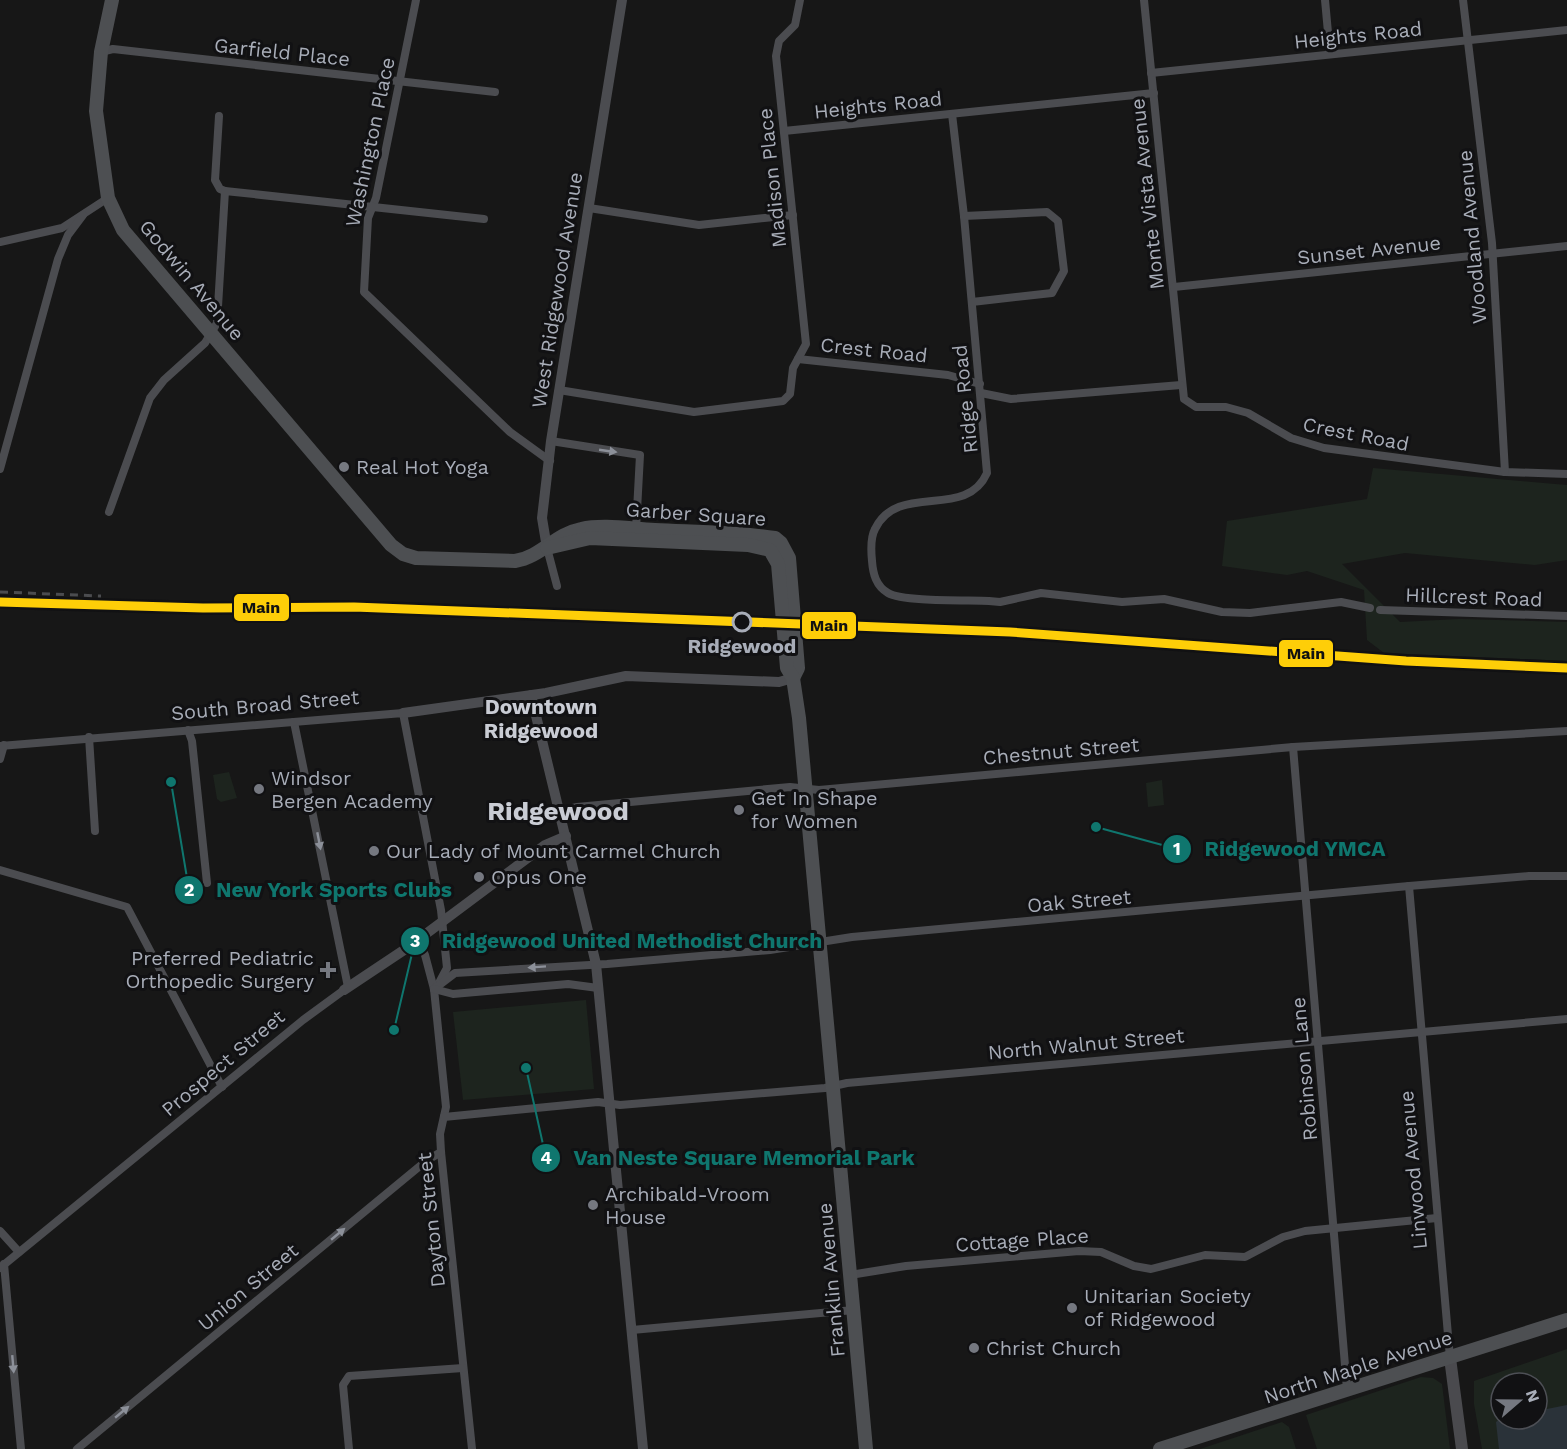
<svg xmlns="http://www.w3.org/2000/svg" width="1567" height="1449" viewBox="0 0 1567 1449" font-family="'Work Sans',sans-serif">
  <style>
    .green { fill: #1d241e; fill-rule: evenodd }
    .water { fill: #2a3239 }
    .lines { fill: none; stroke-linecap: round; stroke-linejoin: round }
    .minor { stroke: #4b4c50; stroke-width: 8 }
    .tertiary { stroke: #4b4c50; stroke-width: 10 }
    .secondary { stroke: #4a4a4e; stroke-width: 12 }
    .primary { stroke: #4d4f52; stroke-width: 14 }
    .rail { stroke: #4b4c4f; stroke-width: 3; stroke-dasharray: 8 6; stroke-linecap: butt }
    .rail-1-casing { stroke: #111113; stroke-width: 14 }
    .rail-1 { stroke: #fece08; stroke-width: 9 }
    .oneway { fill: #8c9099 }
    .poi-dot { fill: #757880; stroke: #111113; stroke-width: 2 }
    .stop-dot { fill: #111113; stroke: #a8adb8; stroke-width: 3 }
    .labels { text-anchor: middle; stroke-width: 6; stroke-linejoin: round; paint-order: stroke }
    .street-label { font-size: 20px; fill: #a8adb8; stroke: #111113 }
    .poi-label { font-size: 20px; fill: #a8adb8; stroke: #111113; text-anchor: start }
    .stop-label { font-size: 20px; font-weight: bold; fill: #a8adb8; stroke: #111113 }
    .neighbourhood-label { font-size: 21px; font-weight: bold; fill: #c9ccd4; stroke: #111113 }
    .district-label { font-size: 26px; font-weight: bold; fill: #c9ccd4; stroke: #111113 }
    .leader { fill: none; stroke: #0f766e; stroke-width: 2 }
    .callout-dot { fill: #0f766e; stroke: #111113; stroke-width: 2 }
    .mark-label { font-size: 18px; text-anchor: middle; font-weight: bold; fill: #fff }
    .callout-label { font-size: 21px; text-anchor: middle; font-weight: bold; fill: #0f766e; stroke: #111113; stroke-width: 6; stroke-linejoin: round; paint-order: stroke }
    .line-badge { stroke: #111113; stroke-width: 2 }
    .pale-badge-label { font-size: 16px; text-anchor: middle; font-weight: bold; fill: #111 }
  </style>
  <rect width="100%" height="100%" fill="#171717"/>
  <g class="green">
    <path d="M1373 468 1567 485V560L1535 565 1405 553 1342 564 1400 622 1459 619 1567 622V661L1384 653 1367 640 1364 590 1307 571 1287 575 1222 566 1227 521 1367 499Z"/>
    <path d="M229 772 237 798 221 802 217 799 213 775Z"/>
    <path d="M1162 780 1164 805 1148 807 1146 783Z"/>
    <path d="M586 1000 594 1089 463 1100 453 1012Z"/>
    <path d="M1567 1349V1449H1482L1474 1404V1381ZM1501 1383H1537V1419H1501Z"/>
    <path d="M1421 1377 1433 1378 1442 1384 1450 1449H1317L1306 1415Z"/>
    <path d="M1282 1422 1289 1427 1296 1449H1200Z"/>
  </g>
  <path class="water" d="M1567 1405V1449H1499L1496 1422 1501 1418 1537 1419V1411Z"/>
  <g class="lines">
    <g class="minor">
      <path d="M416 0 376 198 368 218 364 292 510 432 550 461"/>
      <path d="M1144 0 1184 399 1196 407H1226L1248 413 1291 438 1324 448 1505 472 1567 474"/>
      <path d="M1325 0 1330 54"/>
      <path d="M1463 0 1492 243 1505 472"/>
      <path d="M101 52 113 49 495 92"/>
      <path d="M1151 73 1567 30"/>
      <path d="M952 114 964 216 987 473C966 521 898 481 875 529 870 538 871 551 872 561 873 574 876 586 888 593 903 602 968 600 989 601L1000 602 1041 593 1122 602 1164 599 1222 612 1250 613 1341 602 1370 608"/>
      <path d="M219 116 215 180 220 189 225 191"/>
      <path d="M784 131 1154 93"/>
      <path d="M589 208 699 225 793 215"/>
      <path d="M964 216 1047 212 1058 221 1064 271 1052 293 972 302"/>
      <path d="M0 242 62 228 108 198"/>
      <path d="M1174 287 1567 246"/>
      <path d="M798 359 948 375 980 384"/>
      <path d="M559 390 694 412 783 401 790 394 793 368 806 344 776 56 779 41 795 25 800 0"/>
      <path d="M981 393 1011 399 1181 385"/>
      <path d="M551 441 640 455 636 529"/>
      <path d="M0 469 58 259 68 235 83 215"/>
      <path d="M109 512 150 398 164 380 205 343 217 323 225 191 484 219"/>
      <path d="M547 548 557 586"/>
      <path d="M1380 610 1567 616"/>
      <path d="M294 722 348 987"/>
      <path d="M188 730 192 741 207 883"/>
      <path d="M89 737 95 831"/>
      <path d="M0 746 403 713 441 910 447 968 440 981"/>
      <path d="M1293 747 1347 1389"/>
      <path d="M0 759 4 745"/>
      <path d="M560 811 577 807 790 787 819 790 1293 747 1567 731"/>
      <path d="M0 870 127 907 222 1087"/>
      <path d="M1409 886 1450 1358"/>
      <path d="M417 940 425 955 434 989 446 1107 440 1134 441 1152 472 1449"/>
      <path d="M434 989 455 973 607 964 770 950 852 937 1409 886 1529 876H1567"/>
      <path d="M434 989 453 994 568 984 598 988"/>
      <path d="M444 1117 598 1102 620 1105 825 1088 847 1083 1567 1019"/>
      <path d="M0 1231 19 1252"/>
      <path d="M4 1264 21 1449"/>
      <path d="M0 1268 303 1020 344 990"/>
      <path d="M850 1275 906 1266 1079 1251 1101 1252 1134 1266 1151 1269 1205 1255 1245 1257 1283 1237 1305 1231 1437 1218"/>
      <path d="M632 1330 854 1310"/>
      <path d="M77 1449 426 1161 441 1152"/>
      <path d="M349 1449 343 1385 349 1376 463 1368"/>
    </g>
    <g class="tertiary">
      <path d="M547 548 542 518 551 441 622 0"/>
      <path d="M531 695 596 964 643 1449"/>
      <path d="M403 713 546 693 626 676 779 682 793 678"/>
      <path d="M344 990 407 948 545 845 566 836"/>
    </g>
    <path class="secondary" d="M1450 1358 1462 1449"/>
    <g class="primary">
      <path d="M112 0 101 52 96 111 108 198 123 230 391 545 403 554 416 558 515 561C541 557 555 534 581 529 604 524 631 529 655 530 695 532 736 532 775 538L781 543 789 558 798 668 793 678"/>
      <path d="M547 548 590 538 748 545 770 550 778 564 787 668 793 678 799 718 866 1449"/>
      <path d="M1160 1449 1567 1320"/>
    </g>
    <path class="rail" d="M0 592 101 596"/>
    <g class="rail-1-casing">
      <path id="rail-1" d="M0 602 203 608 354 607 1010 632 1406 661 1567 668"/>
    </g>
    <use href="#rail-1" class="rail-1"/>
  </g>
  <defs><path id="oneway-solid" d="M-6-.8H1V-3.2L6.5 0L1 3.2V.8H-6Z" transform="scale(1.5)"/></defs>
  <g class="oneway">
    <use href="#oneway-solid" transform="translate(608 451) rotate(8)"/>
    <use href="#oneway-solid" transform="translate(319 841) rotate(79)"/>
    <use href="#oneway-solid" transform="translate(537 967) rotate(176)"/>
    <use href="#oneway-solid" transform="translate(338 1234) rotate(-40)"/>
    <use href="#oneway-solid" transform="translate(13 1364) rotate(85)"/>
    <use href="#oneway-solid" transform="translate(122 1412) rotate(-40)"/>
  </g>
  <g class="poi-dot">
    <circle cx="344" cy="467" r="6"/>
    <circle cx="259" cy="789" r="6"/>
    <circle cx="739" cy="810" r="6"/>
    <circle cx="374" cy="851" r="6"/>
    <circle cx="479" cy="877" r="6"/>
    <path d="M325 961h6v6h6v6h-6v6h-6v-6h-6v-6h6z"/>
    <circle cx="593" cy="1205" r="6"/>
    <circle cx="1072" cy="1308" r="6"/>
    <circle cx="974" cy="1348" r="6"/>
  </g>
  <circle class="stop-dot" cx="742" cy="622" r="9"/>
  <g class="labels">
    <g class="street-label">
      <text transform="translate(1358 35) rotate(-6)" y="7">Heights Road</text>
      <text transform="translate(282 52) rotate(6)" y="7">Garfield Place</text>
      <text transform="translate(878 105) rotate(-6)" y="7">Heights Road</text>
      <text transform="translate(370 142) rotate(-78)" y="7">Washington Place</text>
      <text transform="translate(772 178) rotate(-96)" y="7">Madison Place</text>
      <text transform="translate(1147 194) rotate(-96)" y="7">Monte Vista Avenue</text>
      <text transform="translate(1472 237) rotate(-95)" y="7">Woodland Avenue</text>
      <text transform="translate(1369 250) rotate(-6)" y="7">Sunset Avenue</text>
      <text transform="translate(192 280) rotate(50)" y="7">Godwin Avenue</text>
      <text transform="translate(557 290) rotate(-81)" y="7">West Ridgewood Avenue</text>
      <text transform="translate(874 350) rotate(6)" y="7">Crest Road</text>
      <text transform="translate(965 399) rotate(-96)" y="7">Ridge Road</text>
      <text transform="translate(1356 434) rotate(11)" y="7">Crest Road</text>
      <text transform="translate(696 514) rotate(4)" y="7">Garber Square</text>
      <text transform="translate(1474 597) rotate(2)" y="7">Hillcrest Road</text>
      <text transform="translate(265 705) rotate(-5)" y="7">South Broad Street</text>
      <text transform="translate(1061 751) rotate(-5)" y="7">Chestnut Street</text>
      <text transform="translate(1079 901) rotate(-5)" y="7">Oak Street</text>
      <text transform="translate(1086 1044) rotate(-5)" y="7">North Walnut Street</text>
      <text transform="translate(223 1063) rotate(-40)" y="7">Prospect Street</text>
      <text transform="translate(1304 1069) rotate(-95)" y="7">Robinson Lane</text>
      <text transform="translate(1413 1170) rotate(-95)" y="7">Linwood Avenue</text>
      <text transform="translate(431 1220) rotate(-96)" y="7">Dayton Street</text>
      <text transform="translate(1022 1240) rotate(-4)" y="7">Cottage Place</text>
      <text transform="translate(831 1280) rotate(-95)" y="7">Franklin Avenue</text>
      <text transform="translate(248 1287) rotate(-40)" y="7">Union Street</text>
      <text transform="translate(1358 1367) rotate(-18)" y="7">North Maple Avenue</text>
    </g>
    <g class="poi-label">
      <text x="356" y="474">Real Hot Yoga</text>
      <text x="271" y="785">Windsor<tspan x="271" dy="23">Bergen Academy</tspan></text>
      <text x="751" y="805">Get In Shape<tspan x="751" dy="23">for Women</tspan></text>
      <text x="386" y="858">Our Lady of Mount Carmel Church</text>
      <text x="491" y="884">Opus One</text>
      <text x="314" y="965" text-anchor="end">Preferred Pediatric<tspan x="314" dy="23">Orthopedic Surgery</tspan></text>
      <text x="605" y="1201">Archibald-Vroom<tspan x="605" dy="23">House</tspan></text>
      <text x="1084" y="1303">Unitarian Society<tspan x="1084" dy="23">of Ridgewood</tspan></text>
      <text x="986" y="1355">Christ Church</text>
    </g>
    <g class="stop-label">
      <text x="742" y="653">Ridgewood</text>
    </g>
    <g class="neighbourhood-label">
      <text x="541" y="714">Downtown<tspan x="541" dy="24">Ridgewood</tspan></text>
    </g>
    <g class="district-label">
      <text x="558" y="820">Ridgewood</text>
    </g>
  </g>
  <path class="leader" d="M1096 827L1177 849M171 782L189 890M394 1030L415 941M526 1068L546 1158"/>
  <g class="callout-dot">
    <circle cx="1096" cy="827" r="6"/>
    <circle cx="171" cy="782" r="6"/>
    <circle cx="394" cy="1030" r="6"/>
    <circle cx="526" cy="1068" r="6"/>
    <circle cx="1177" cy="849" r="15"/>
    <circle cx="189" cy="890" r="15"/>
    <circle cx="415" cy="941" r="15"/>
    <circle cx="546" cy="1158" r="15"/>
  </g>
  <g class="mark-label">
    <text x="1177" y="855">1</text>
    <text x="189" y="896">2</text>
    <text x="415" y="947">3</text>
    <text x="546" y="1164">4</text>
  </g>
  <g class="callout-label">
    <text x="1295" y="856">Ridgewood YMCA</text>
    <text x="334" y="897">New York Sports Clubs</text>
    <text x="632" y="948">Ridgewood United Methodist Church</text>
    <text x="744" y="1165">Van Neste Square Memorial Park</text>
  </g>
  <g class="line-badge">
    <rect x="233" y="593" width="57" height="29" rx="6" fill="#fece08"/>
    <rect x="801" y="611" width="56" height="29" rx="6" fill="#fece08"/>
    <rect x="1278" y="639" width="56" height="29" rx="6" fill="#fece08"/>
  </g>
  <g class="pale-badge-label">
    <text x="261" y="613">Main</text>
    <text x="829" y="631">Main</text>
    <text x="1306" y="659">Main</text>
  </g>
  <g transform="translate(1519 1401) rotate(70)"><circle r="28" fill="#111113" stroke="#4d4f55" stroke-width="1.5"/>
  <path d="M0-4.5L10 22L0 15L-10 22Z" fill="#757880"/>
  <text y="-9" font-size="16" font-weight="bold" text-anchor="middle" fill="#a8adb8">N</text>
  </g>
</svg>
